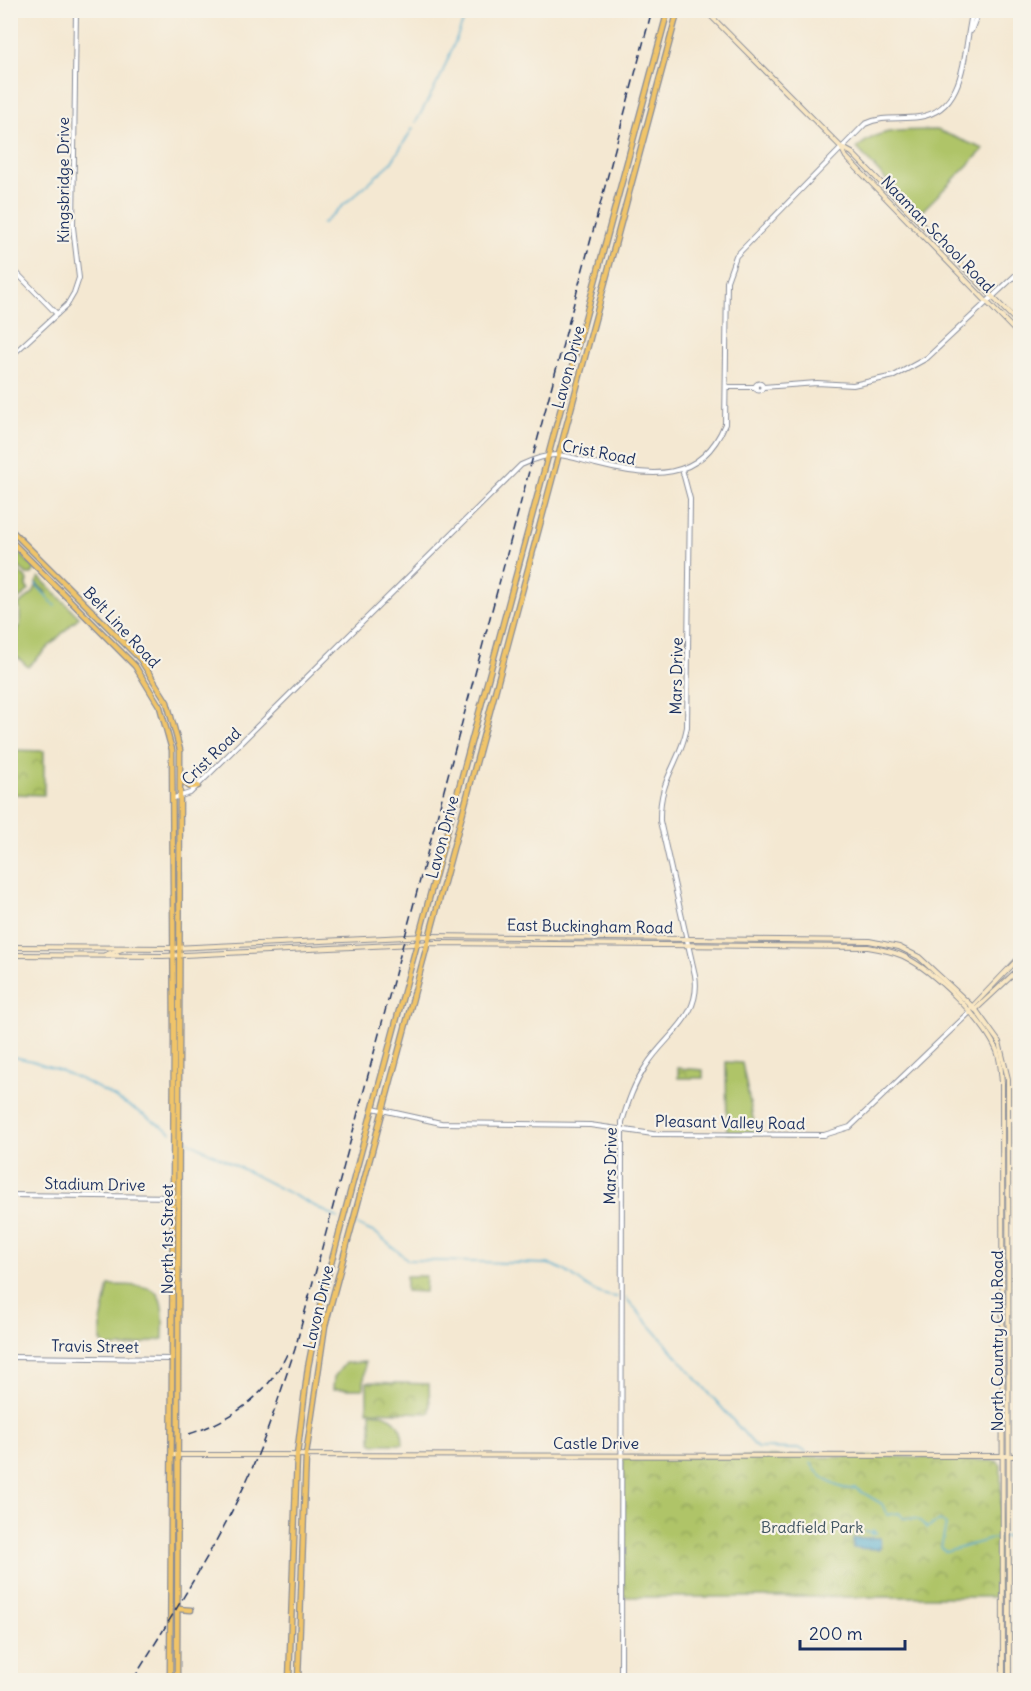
<svg xmlns="http://www.w3.org/2000/svg" width="1031" height="1691" viewBox="0 0 1031 1691" font-family="Delius,sans-serif">
  <style>
    .grass { fill: #afc468; stroke: #657a63; stroke-width: 1.5 }
    .park { fill: url(#park-crowns); stroke: #657a63; stroke-width: 1.5 }
    .water { fill: url(#water-ripples); stroke: #366c96; stroke-width: 1.5 }
    .lines { fill: none; stroke-linecap: round; stroke-linejoin: round }
    .stream { stroke: #50aacd; stroke-width: 1.5 }
    .tertiary-casing { stroke: #888c98; stroke-width: 6 }
    .secondary-casing { stroke: #888c98; stroke-width: 6 }
    .primary-casing { stroke: #888c98; stroke-width: 7 }
    .tertiary { stroke: #fff; stroke-width: 4 }
    .secondary { stroke: #f9e7c3; stroke-width: 4 }
    .primary { stroke: #f0c469; stroke-width: 4.5 }
    .rail { stroke: #1b2f5e; stroke-width: 1.5; stroke-dasharray: 9 4.5; stroke-linecap: butt }
    .labels { text-anchor: middle; stroke-width: 4.5; stroke-linejoin: round; paint-order: stroke }
    .street-label { font-size: 16px; fill: #1b2f5e; stroke: #f7f3e8 }
    .park-label { font-size: 16px; fill: #405460; stroke: #f7f3e8 }
  </style>
  <defs>
    <pattern id="park-crowns" width="20" height="18" patternUnits="userSpaceOnUse" patternTransform="scale(1.5)"><rect width="20" height="18" fill="#afc468"/><path d="M2 6a3 3 0 1 1 6 0M12 15a3 3 0 1 1 6 0" fill="none" stroke="#8ea059"/></pattern>
    <pattern id="water-ripples" width="26" height="14" patternUnits="userSpaceOnUse" patternTransform="scale(1.5)"><rect width="26" height="14" fill="#50aacd"/><path d="M2 4q2-2 4 0t4 0M15 11q2-2 4 0t4 0" fill="none" stroke="#428baa"/></pattern>
  </defs>
  <rect width="100%" height="100%" fill="#f7f3e8"/>
  <filter id="ink" filterUnits="userSpaceOnUse"><feTurbulence type="fractalNoise" baseFrequency=".0167" numOctaves="2"/><feDisplacementMap in="SourceGraphic" scale="12" xChannelSelector="R" yChannelSelector="G"/><feConvolveMatrix kernelMatrix="1 2 1 2 8 2 1 2 1" color-interpolation-filters="sRGB"/></filter>
  <filter id="wash" filterUnits="userSpaceOnUse"><feTurbulence type="fractalNoise" baseFrequency=".008" numOctaves="4" result="noise"/><feDisplacementMap in="SourceGraphic" scale="24" xChannelSelector="R" yChannelSelector="G"/><feGaussianBlur stdDeviation="1.35" result="paint"/><feColorMatrix in="noise" values="0 0 0 0 0 0 0 0 0 0 0 0 0 0 0 0 0 1.4 0 .05"/><feComposite in="paint" operator="in"/></filter>
  <g filter="url(#wash)">
    <rect width="100%" height="100%" fill="#f4e8d2"/>
    <g class="grass">
      <path d="M937 130 984 149 918 215 857 148C882 126 905 131 937 130Z"/>
      <path d="M11 544 35 569 32 574H27L11 560V548L18 554Z"/>
      <path d="M15 567 28 581 26 587 29 590 18 600 12 601 11 569Z"/>
      <path d="M39 577 79 617 28 667 11 651V632H17V627H20V608L17 606 33 593 36 586 47 593 36 583Z"/>
      <path d="M726 1062 742 1063 756 1133H727Z"/>
      <path d="M109 1285C161 1285 164 1287 163 1339L127 1347H106L101 1341V1322Z"/>
      <path d="M365 1362 364 1387 362 1389H333L334 1377 345 1363Z"/>
      <path d="M371 1412C392 1414 403 1422 403 1444H374L371 1441Z"/>
    </g>
    <g class="park">
      <path d="M11 750 44 751V795L11 794Z"/>
      <path d="M678 1068 703 1070V1078H678Z"/>
      <path d="M406 1276H426L425 1292 406 1291Z"/>
      <path d="M367 1382 429 1384 430 1413 367 1411Z"/>
      <path d="M623 1457H896L997 1461 1001 1465V1597H623Z"/>
    </g>
    <path class="water" d="M853 1538H880V1549L853 1548Z"/>
    <g class="lines">
      <g class="stream">
        <path d="M416 122 440 78 468 10"/>
        <path d="M322 224 391 163 413 128"/>
        <path d="M36 584 55 606"/>
        <path d="M10 1056C71 1067 120 1100 171 1132"/>
        <path d="M180 1137 338 1218"/>
        <path d="M355 1224 377 1234 408 1260 548 1264C577 1271 585 1295 617 1297"/>
        <path d="M626 1298 757 1448 800 1449 806 1452"/>
        <path d="M811 1463C818 1477 840 1492 855 1488L882 1504 887 1515 899 1513 903 1518 918 1519 927 1528 940 1520 946 1525 941 1547 946 1552 994 1538 1016 1535 1020 1538"/>
        <path d="M865 1532H873V1530L872 1531C872 1532 873 1533 873 1534L872 1535V1533C874 1533 875 1533 876 1533L875 1531 877 1533"/>
      </g>
    </g>
  </g>
  <g filter="url(#ink)">
    <g class="lines">
      <g class="tertiary-casing">
        <g id="tertiary">
          <path d="M971 31 979 10"/>
          <path d="M10 266 57 314"/>
          <path d="M10 357 67 305 74 293 79 278 73 227 76 10"/>
          <circle cx="759" cy="387" r="3.5"/>
          <path d="M727 387H756"/>
          <path d="M763 387 817 383 853 385 894 376 927 358 1020 271"/>
          <path d="M174 798 190 793 521 465C532 460 544 455 556 455 569 455 584 461 596 464 650 478 701 483 725 424L727 281 736 256 865 124C883 115 900 120 919 117 968 110 963 48 973 10"/>
          <path d="M373 1108 441 1123 590 1125 653 1134 824 1135 850 1127 969 1013"/>
          <path d="M10 1195 179 1197"/>
          <path d="M10 1357 172 1359"/>
          <path d="M621 1680 622 1122C628 1102 634 1084 646 1066 666 1034 702 1017 695 975L660 821C659 777 680 765 687 727L690 499 682 469"/>
        </g>
      </g>
      <g class="secondary-casing">
        <g id="secondary">
          <path d="M705 10 841 147 846 157 1020 336"/>
          <path d="M999 10 1020 17"/>
          <path d="M841 147 852 153 1020 325"/>
          <path d="M10 947 174 948 428 936 869 941 899 947 919 957 976 1010 999 1042 1008 1079 1009 1680"/>
          <path d="M10 955 163 956 435 943 868 947C880 949 892 951 903 956 934 971 984 1020 997 1051 1001 1062 1001 1073 1002 1083L1003 1680"/>
          <path d="M105 955 122 949"/>
          <path d="M975 1010 1020 968"/>
          <path d="M969 1013 972 1007 1020 957"/>
          <path d="M171 1455 1020 1456"/>
        </g>
      </g>
      <g class="primary-casing">
        <g id="primary">
          <path d="M10 529 140 659 167 702 180 750 177 1680"/>
          <path d="M10 540 135 666 160 707 172 750 174 1040 170 1680"/>
          <path d="M182 781 190 787 198 786"/>
          <path d="M178 1609 191 1610"/>
          <path d="M289 1680 297 1455 308 1367 322 1297 668 10"/>
          <path d="M298 1680 306 1455 325 1326 678 10"/>
        </g>
      </g>
      <use href="#tertiary" class="tertiary"/>
      <use href="#secondary" class="secondary"/>
      <use href="#primary" class="primary"/>
      <g class="rail">
        <path d="M189 1434C230 1421 268 1395 287 1354"/>
        <path d="M133 1680C172 1615 214 1551 246 1482 266 1439 280 1394 295 1349L652 10"/>
      </g>
    </g>
  </g>
  <g class="labels">
    <g class="street-label">
      <text transform="translate(63 180) rotate(-90)" y="6">Kingsbridge Drive</text>
      <text transform="translate(938 234) rotate(46)" y="6">Naaman School Road</text>
      <text transform="translate(568 367) rotate(-75)" y="6">Lavon Drive</text>
      <text transform="translate(599 452) rotate(11)" y="6">Crist Road</text>
      <text transform="translate(122 627) rotate(47)" y="6">Belt Line Road</text>
      <text transform="translate(676 676) rotate(-89)" y="6">Mars Drive</text>
      <text transform="translate(211 756) rotate(-44)" y="6">Crist Road</text>
      <text transform="translate(442 837) rotate(-75)" y="6">Lavon Drive</text>
      <text transform="translate(590 926) rotate(1)" y="6">East Buckingham Road</text>
      <text transform="translate(730 1122) rotate(1)" y="6">Pleasant Valley Road</text>
      <text transform="translate(610 1166) rotate(-89)" y="6">Mars Drive</text>
      <text transform="translate(95 1184) rotate(1)" y="6">Stadium Drive</text>
      <text transform="translate(167 1239) rotate(-90)" y="6">North 1st Street</text>
      <text transform="translate(318 1307) rotate(-77)" y="6">Lavon Drive</text>
      <text transform="translate(997 1341) rotate(-90)" y="6">North Country Club Road</text>
      <text transform="translate(95 1346) rotate(1)" y="6">Travis Street</text>
      <text x="596" y="1449">Castle Drive</text>
    </g>
    <g class="park-label">
      <text x="812" y="1533">Bradfield Park</text>
    </g>
  </g>
  <rect width="1031" height="1691" fill="none" stroke="#f7f3e8" stroke-width="36"/>
  <path d="M800 1640v9h105v-9" fill="none" stroke="#1b2f5e" stroke-width="3"/>
  <text x="809" y="1640" font-size="18" fill="#1b2f5e" stroke="#f7f3e8" stroke-width="4.5" paint-order="stroke">200 m</text>
</svg>
